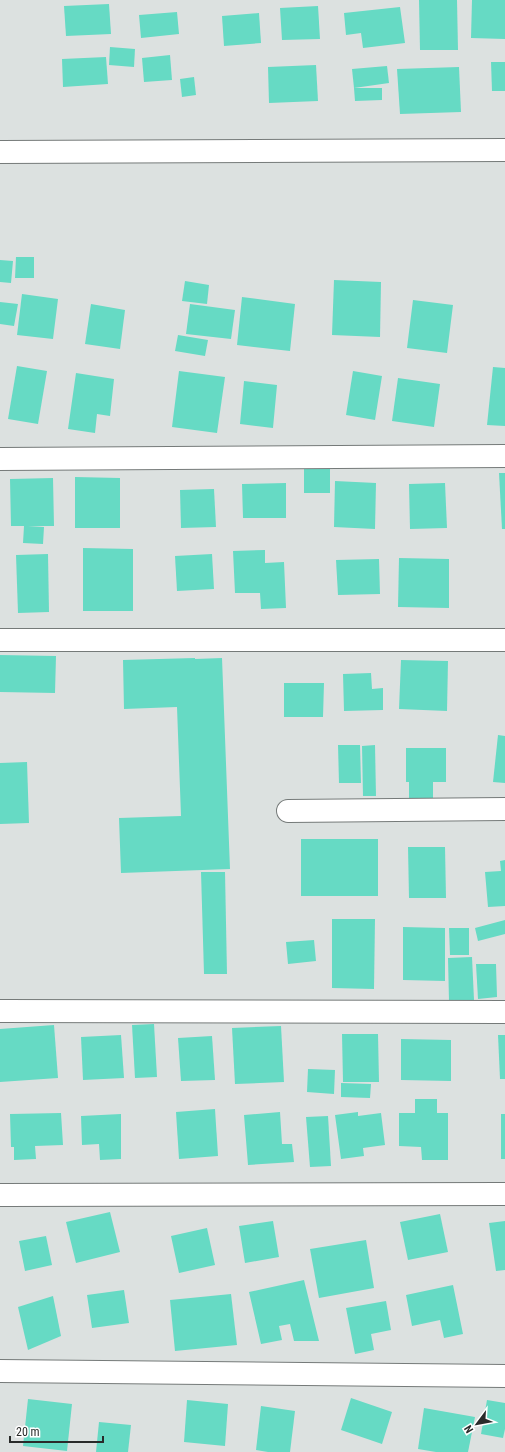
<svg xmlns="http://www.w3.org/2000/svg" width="505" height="1452" viewBox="0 0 505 1452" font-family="'Roboto Condensed',sans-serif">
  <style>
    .building { fill: #66dac4 }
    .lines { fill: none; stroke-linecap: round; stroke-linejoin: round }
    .minor-casing { stroke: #757a79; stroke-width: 24 }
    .minor { stroke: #fff; stroke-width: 22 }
  </style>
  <rect width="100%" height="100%" fill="#dce1e0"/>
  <g class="building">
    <path d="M419 0H457L458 50H420Z"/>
    <path d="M472 0H505V39L471 38Z"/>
    <path d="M109 4 111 34 66 36 64 6Z"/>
    <path d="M318 6 320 39 282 40 280 8Z"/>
    <path d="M400 7 405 43 363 48 361 33 346 35 344 13Z"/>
    <path d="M177 12 179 34 141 38 139 15Z"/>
    <path d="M259 13 261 43 224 46 222 16Z"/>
    <path d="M110 47 135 49 134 67 109 65Z"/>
    <path d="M170 55 172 80 144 82 142 58Z"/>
    <path d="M106 57 108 84 63 87 62 59Z"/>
    <path d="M491 62H505V91H492Z"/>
    <path d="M316 65 318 101 269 103 268 67Z"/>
    <path d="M387 66 389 83 354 88 352 69Z"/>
    <path d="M459 67 461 112 400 114 397 69Z"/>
    <path d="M194 77 196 95 182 97 180 79Z"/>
    <path d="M354 88H382V100L355 101Z"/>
    <path d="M16 257H34V278H15Z"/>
    <path d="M0 260 13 261 11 283 0 282Z"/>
    <path d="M334 280 381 282 380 337 332 335Z"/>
    <path d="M185 281 209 285 207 304 182 301Z"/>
    <path d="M22 294 58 299 53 339 17 335Z"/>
    <path d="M242 297 295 304 290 351 237 345Z"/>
    <path d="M413 300 453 305 447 353 407 348Z"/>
    <path d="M0 302 18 304 14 326 0 324Z"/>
    <path d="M91 304 125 310 120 349 85 344Z"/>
    <path d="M190 304 235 310 231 339 186 334Z"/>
    <path d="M178 335 208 340 205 356 175 351Z"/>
    <path d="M17 366 47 371 38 424 8 419Z"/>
    <path d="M493 367 505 368V426L487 425Z"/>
    <path d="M179 371 225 377 217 433 172 427Z"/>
    <path d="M353 371 382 376 375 420 346 415Z"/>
    <path d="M76 373 114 379 110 416 97 414 95 433 68 429Z"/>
    <path d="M398 378 440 384 434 427 392 421Z"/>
    <path d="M244 381 277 385 273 428 240 424Z"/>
    <rect x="304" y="467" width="26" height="26"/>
    <path d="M499 473H505V529H502Z"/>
    <path d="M75 477 120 478V528H75Z"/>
    <path d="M53 478 54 526H28L44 527 43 544 23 543 24 526H11L10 479Z"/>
    <path d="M335 481 376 483 375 529 334 527Z"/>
    <path d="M286 483V518H243L242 484Z"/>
    <path d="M445 483 447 528 410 529 409 484Z"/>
    <path d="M214 489 216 527 181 528 180 490Z"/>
    <path d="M83 548 133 549V611H83Z"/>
    <path d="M265 550V563L284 562 286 608 261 609 260 593H235L233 551Z"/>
    <path d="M48 554 49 612 18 613 16 555Z"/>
    <path d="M212 554 214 589 177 591 175 556Z"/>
    <path d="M399 558 449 559V608L398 607Z"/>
    <path d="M379 559 380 594 338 595 336 560Z"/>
    <path d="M0 655 56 656 55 693 0 692Z"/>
    <path d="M195 658V659L222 658 230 869 121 873 119 818 181 816 177 707 124 709 123 660Z"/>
    <path d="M401 660 448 661 447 711 399 709Z"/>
    <path d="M371 673 372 689 383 688V710L344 711 343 674Z"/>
    <path d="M284 683H324L323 717H284Z"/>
    <path d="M498 735 505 736V783L493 782Z"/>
    <path d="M338 745H360L361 783H339Z"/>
    <path d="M375 745 376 796H363L362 746Z"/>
    <path d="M406 748H446V782H433V798H409V782H406Z"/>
    <path d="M27 762 29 823 0 824V763Z"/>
    <rect x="301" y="839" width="77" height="57"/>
    <path d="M408 847H445L446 898H409Z"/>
    <path d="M505 860V906L488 907 485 872 501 871 500 861Z"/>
    <path d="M201 872H225L227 974H204Z"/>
    <path d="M332 919H375L374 989 332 988Z"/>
    <path d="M505 920V934L478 941 475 928Z"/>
    <path d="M403 927 445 928V981L403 980Z"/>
    <path d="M449 928H469V955H450Z"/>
    <path d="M314 940 316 961 288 964 286 942Z"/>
    <path d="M472 957 474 1000 449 1001 448 958Z"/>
    <path d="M476 964H496L497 997 478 999Z"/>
    <path d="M154 1024 157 1077 135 1078 132 1025Z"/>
    <path d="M54 1025 58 1078 0 1082V1029Z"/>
    <path d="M281 1026 284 1082 235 1084 232 1028Z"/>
    <path d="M342 1034H378L379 1082H343Z"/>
    <path d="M121 1035 124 1078 83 1080 81 1037Z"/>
    <path d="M498 1035H505V1079H500Z"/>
    <path d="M212 1036 215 1080 181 1081 178 1038Z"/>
    <path d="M401 1039 451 1040V1081L401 1080Z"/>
    <path d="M308 1069 335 1070 334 1094 307 1092Z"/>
    <path d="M341 1083 371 1084 370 1098 341 1097Z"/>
    <path d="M415 1099H437V1113H448V1160H422L421 1147 399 1146V1113H435H415Z"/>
    <path d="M215 1109 218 1156 179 1159 176 1112Z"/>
    <path d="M280 1112 282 1144H292L294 1162 248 1165 244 1115Z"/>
    <path d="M358 1112V1116L381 1113 385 1145 363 1148 364 1156 341 1159 335 1115Z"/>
    <path d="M61 1113 63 1145 35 1146 36 1159 14 1160V1147H11L10 1114Z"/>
    <path d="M121 1114V1159L100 1160 99 1144 82 1145 81 1116Z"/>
    <rect x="501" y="1114" width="4" height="45"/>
    <path d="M328 1116 331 1166 310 1167 306 1117Z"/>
    <path d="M110 1212 120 1252 76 1263 66 1222Z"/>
    <path d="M440 1214 448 1252 408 1260 400 1222Z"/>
    <path d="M273 1221 279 1257 245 1263 239 1226Z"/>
    <path d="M505 1221V1270L496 1271 489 1223Z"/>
    <path d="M207 1228 215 1265 179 1273 171 1236Z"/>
    <path d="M46 1236 52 1265 25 1271 19 1241Z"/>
    <path d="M366 1240 374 1288 319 1298 310 1249Z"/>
    <path d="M304 1280 319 1341H294L290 1324 279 1326 282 1340 261 1344 249 1292Z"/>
    <path d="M453 1285 463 1334 444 1338 440 1320 412 1326 406 1295Z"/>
    <path d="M124 1290 129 1323 92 1328 87 1295Z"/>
    <path d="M231 1294 237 1345 175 1351 170 1300Z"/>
    <path d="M53 1296 61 1336 28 1350 18 1307Z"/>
    <path d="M386 1301 391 1330 371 1334 374 1350 355 1354 346 1308Z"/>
    <path d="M351 1398 392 1412 382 1444 341 1430Z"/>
    <path d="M28 1399 72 1404 67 1451 23 1446Z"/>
    <path d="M187 1400 228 1404 225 1446 184 1442Z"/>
    <path d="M487 1400 505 1403V1429L503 1438 481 1434Z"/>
    <path d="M261 1406 295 1411 290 1452H268L256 1450Z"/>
    <path d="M424 1408 475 1417 468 1452H436L418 1449Z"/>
    <path d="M99 1422 131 1425 128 1452H96Z"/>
  </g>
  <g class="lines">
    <g class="minor-casing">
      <g id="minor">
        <path d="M0 152 505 150"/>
        <path d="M0 459 505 456"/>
        <path d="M0 640H505"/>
        <path d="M288 811 505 809"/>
        <path d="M0 1011 505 1012"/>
        <path d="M0 1195 505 1194"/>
        <path d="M0 1371 505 1376"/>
      </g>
    </g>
    <use href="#minor" class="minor"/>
  </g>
  <g transform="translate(477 1424) rotate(238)" stroke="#ffffff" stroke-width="3" paint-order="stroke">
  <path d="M0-3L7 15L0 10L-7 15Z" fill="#292b2a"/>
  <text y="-6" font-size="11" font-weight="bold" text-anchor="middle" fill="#292b2a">N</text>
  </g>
  <path d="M10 1436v6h93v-6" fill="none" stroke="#292b2a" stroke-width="2"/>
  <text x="16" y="1436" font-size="12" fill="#292b2a" stroke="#ffffff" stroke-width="3" paint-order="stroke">20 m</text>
</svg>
